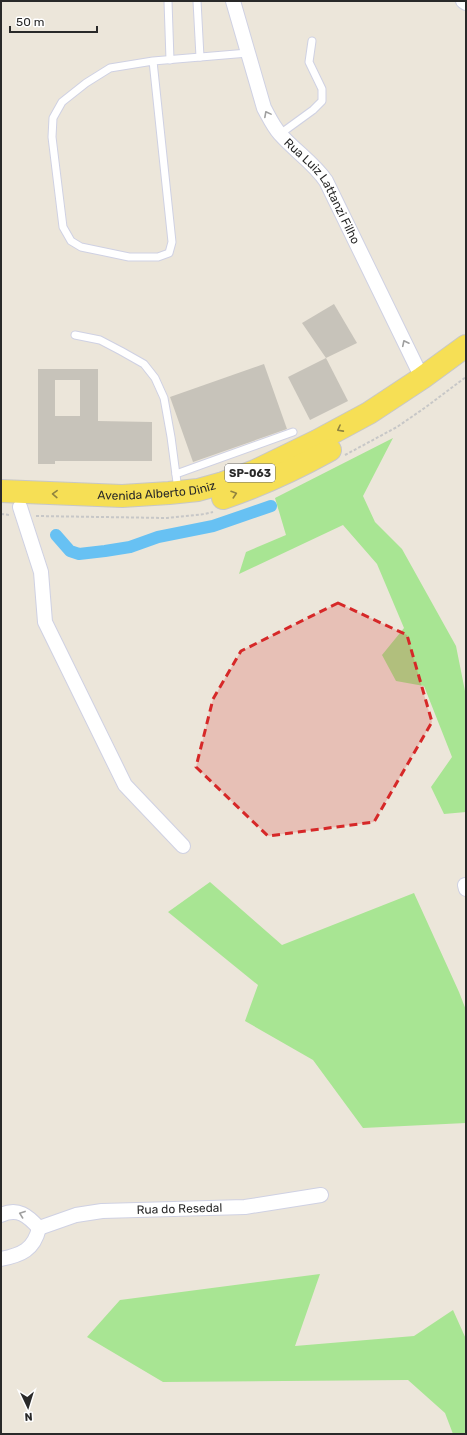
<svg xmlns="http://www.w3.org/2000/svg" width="467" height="1435" viewBox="0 0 467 1435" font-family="Rubik,sans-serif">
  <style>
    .green { fill: #a8e593 }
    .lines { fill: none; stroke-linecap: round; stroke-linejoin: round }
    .canal { stroke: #67c1f3; stroke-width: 12 }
    .building { fill: #c7c3ba; fill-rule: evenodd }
    .lane-casing { stroke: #cfd1e3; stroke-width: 9 }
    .street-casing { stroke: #cfd1e3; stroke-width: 16 }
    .primary-casing { stroke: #c7c7c7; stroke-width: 24 }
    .path { stroke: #c7c7c7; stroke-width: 2; stroke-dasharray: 3 2; stroke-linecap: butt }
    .lane { stroke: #fff; stroke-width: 7 }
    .street { stroke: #fff; stroke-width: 14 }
    .primary { stroke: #f6df55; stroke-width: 22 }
    .oneway { stroke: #9f9f9f }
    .oneway2 { stroke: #90843f }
    .marked { fill: #d62828; fill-opacity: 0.2; stroke: #d62828; stroke-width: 3; stroke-dasharray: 8 5; stroke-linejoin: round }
    .labels { text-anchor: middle; stroke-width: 3; stroke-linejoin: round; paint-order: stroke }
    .shield { fill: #fff; stroke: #696969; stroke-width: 1 }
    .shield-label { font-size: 11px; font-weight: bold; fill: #292929 }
    .street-label { font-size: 12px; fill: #292929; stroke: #fff }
  </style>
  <rect width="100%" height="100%" fill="#ece6da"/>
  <g class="green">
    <path d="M393 438 363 496 375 522 402 549 456 646 466 696V812L444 814 431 787 452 757 424 686 396 681 382 655 404 628 377 564 343 525 239 574 246 552 286 535 275 498Z"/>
    <path d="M210 882 282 945 414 893 459 992 466 1010V1123L363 1128 313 1060 245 1021 258 985 168 912Z"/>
    <path d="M320 1274 295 1346 414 1336 453 1310 466 1339V1434H453L445 1413 408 1380 163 1382 87 1337 120 1300Z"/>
  </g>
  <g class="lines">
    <path class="canal" d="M56 535 70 551 79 554 105 551 130 547 158 537 213 526 271 506"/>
  </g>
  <g class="building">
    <path d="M334 304 357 343 326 358 302 323Z"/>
    <path d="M326 358 348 401 310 420 288 377Z"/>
    <path d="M264 364 287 429 193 462 170 397Z"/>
    <path d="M38 369H98V421L152 422V461H55V464H38ZM55 380H80V416H55Z"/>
  </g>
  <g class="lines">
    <g class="lane-casing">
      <g id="lane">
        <path d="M168 1 170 60"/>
        <path d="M197 1 200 57"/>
        <path d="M153 61 172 242 169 253 158 257H129L81 247 71 241 63 227 52 137 53 118 62 102 86 83 110 68 153 61 248 53"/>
        <path d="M280 134 313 110 322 101V89L309 62 312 41"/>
        <path d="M75 335 100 340 121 351 144 364 155 378 164 398 171 437 178 490"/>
        <path d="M176 474 293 432"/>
      </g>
    </g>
    <g class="street-casing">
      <g id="street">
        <path id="s1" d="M233 1 264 108C269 117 273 126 280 134 295 151 314 163 326 181L422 378"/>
        <path d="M463 1 466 3"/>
        <path d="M20 507 41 572 45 622 125 785 183 846"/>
        <path d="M465 885 466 889"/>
        <path d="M1 1215C18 1207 28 1216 39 1228"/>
        <path id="s2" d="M39 1228 76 1215 102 1211 245 1207 321 1195"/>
        <path d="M1 1259C21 1255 34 1250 39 1228"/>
      </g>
    </g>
    <g class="primary-casing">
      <g id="primary">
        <path id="s3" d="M1 491 122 496 169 493 198 490 223 483 255 471 317 441 369 413 422 378 466 346"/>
        <path d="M223 498C262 485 294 470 330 450"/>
      </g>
    </g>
    <g class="path">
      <path d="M345 455 397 427 426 407 466 377"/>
      <path d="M1 514 10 515"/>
      <path d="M36 516 167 518 205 514 213 512"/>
    </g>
    <use href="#lane" class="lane"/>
    <use href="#street" class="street"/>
    <use href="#primary" class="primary"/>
  </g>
  <defs><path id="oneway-chevron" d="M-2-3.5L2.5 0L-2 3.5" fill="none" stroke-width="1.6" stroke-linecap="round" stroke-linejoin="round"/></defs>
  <g class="oneway">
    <use href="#oneway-chevron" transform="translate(267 114) rotate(-118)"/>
    <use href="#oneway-chevron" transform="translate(405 343) rotate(-116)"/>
    <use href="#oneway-chevron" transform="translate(22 1214) rotate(-160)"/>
  </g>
  <g class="oneway2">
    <use href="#oneway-chevron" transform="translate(340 429) rotate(152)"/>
    <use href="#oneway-chevron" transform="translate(55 494) rotate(-178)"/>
    <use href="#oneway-chevron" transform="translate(234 494) rotate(-18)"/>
  </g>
  <path class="marked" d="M338 603 407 635 432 722 374 822 268 836 196 767 213 699 241 651Z"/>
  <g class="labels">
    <rect class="shield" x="225" y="464" width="50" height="18" rx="3"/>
    <g class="shield-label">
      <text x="250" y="477">SP-063</text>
    </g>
    <g class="street-label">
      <text dy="4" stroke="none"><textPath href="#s1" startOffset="214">Rua Luiz Lattanzi Filho</textPath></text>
      <text dy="4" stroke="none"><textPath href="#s3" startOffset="156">Avenida Alberto Diniz</textPath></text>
      <text dy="4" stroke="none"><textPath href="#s2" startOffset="143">Rua do Resedal</textPath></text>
    </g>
  </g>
  <rect width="467" height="1435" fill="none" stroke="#292929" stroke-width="4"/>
  <g transform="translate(28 1407) rotate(176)" stroke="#ffffff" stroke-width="3" paint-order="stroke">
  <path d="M0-3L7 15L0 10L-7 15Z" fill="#292929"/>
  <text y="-6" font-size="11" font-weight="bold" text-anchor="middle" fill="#292929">N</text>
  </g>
  <path d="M10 26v6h87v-6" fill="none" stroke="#292929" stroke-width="2"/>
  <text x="16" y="26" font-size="12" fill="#292929" stroke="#ffffff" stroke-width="3" paint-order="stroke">50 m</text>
</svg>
